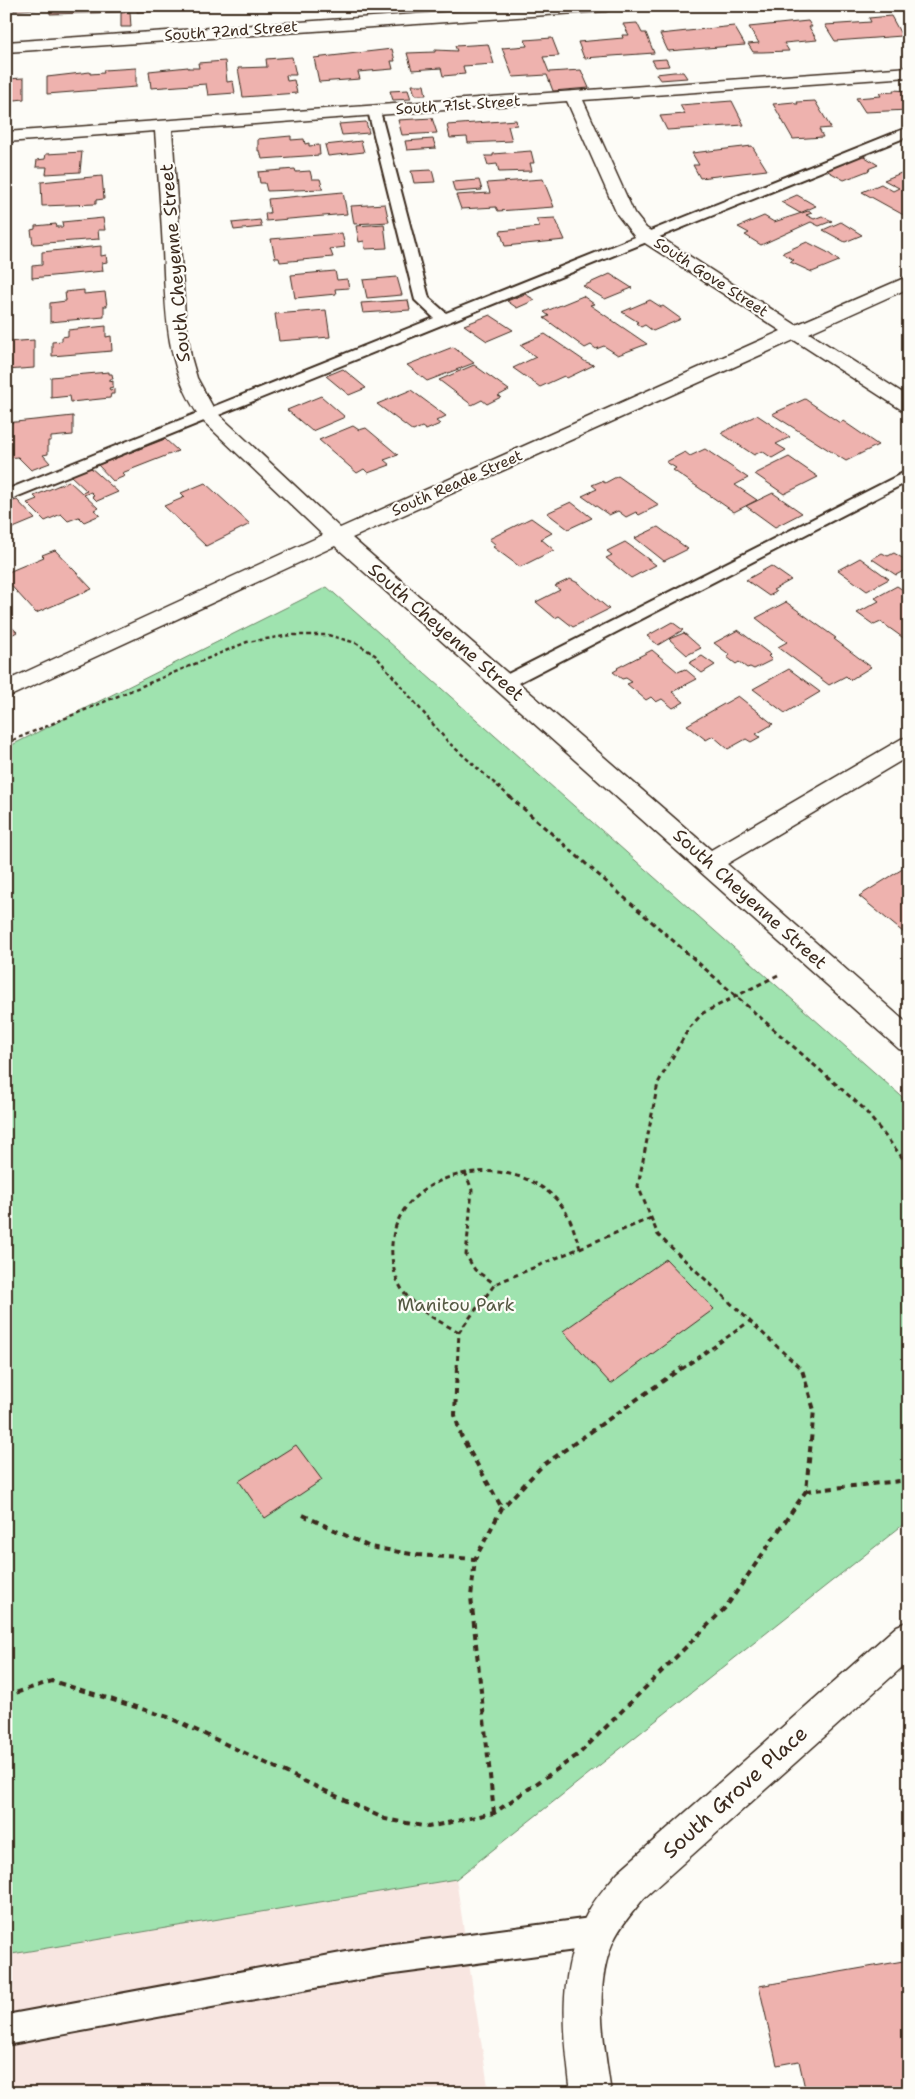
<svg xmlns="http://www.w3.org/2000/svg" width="915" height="2099" viewBox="0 0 915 2099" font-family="'Shantell Sans',sans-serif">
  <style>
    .built { fill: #f8e6e1 }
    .green { fill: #9fe3af; stroke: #6d8666 }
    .building { fill: #eeb2ae; stroke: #3b2a1e }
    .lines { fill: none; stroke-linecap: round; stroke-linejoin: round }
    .service-casing { stroke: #3b2a1e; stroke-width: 4 }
    .minor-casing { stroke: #3b2a1e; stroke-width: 3 }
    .path-far2 { stroke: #3b2a1e; stroke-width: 2.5; stroke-dasharray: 4 3; stroke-linecap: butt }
    .path-far1 { stroke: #3b2a1e; stroke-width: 3; stroke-dasharray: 5 4; stroke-linecap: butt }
    .path { stroke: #3b2a1e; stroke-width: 4; stroke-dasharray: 6 5; stroke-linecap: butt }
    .service { fill: #fdfcf7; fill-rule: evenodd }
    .minor { fill: #fdfcf7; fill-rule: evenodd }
    .labels { text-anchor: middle; stroke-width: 4.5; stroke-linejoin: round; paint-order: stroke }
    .far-street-label { font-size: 15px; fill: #3b2a1e; stroke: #fdfcf7 }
    .street-label { font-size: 18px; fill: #3b2a1e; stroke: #fdfcf7 }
    .park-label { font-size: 18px; fill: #545842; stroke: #fdfcf7 }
    .near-street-label { font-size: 21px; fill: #3b2a1e; stroke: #fdfcf7 }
  </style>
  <rect width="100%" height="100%" fill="#fdfcf7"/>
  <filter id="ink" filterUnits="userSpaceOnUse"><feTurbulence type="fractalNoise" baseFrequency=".02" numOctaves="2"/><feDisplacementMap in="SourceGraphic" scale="10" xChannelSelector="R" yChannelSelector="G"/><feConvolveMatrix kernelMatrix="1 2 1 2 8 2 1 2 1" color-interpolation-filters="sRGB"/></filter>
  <g filter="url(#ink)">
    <path class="built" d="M456 1879 489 2093H6V1955Z"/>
    <path class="green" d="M327 587 909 1103V1520L456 1879 6 1955V748Z"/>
    <g class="building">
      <path d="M6 6H36V9L6 11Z"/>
      <path d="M50 6H125V12L50 14Z"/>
      <path d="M136 6H199V7L137 12Z"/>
      <path d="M130 12 131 27H121V13Z"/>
      <path d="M891 16 902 36 835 41 825 25 871 22 869 18Z"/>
      <path d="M808 21 812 27H809L817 40 784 43 789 51 762 52H753L748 44 759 43 749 27Z"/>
      <path d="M637 23 642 33H646L654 53 584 58 578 42 623 38 622 35H629L623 24Z"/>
      <path d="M734 26 745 45 668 51 660 34Z"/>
      <path d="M552 38 559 56 543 57 549 72 581 70 589 88 553 91 547 75 513 77 502 48 527 46 525 40Z"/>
      <path d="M488 44 494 64 463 66 465 74 443 76 441 68 412 70 407 53 435 52V50L457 51 455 46Z"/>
      <path d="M392 49 395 61H391L393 69 358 72 360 79 319 82 314 58Z"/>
      <path d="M292 57 296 75H286L287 81 294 80 297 93 243 97 238 68 267 67 266 59Z"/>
      <path d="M666 59 669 66 656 67 652 60Z"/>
      <path d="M225 61 227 82 233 81 235 93 208 95 206 84 151 88 149 71 188 67V68H199L198 63Z"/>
      <path d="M136 68V87L47 94V77L90 72V74L104 73 103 70Z"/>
      <path d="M674 72H683L687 78 660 80 656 74Z"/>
      <path d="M24 78V99L6 101V79Z"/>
      <path d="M412 85H424L426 95H415Z"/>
      <path d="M408 90 411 99 393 100 390 91Z"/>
      <path d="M893 90 909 91V110L865 112 856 98 881 96 879 93 894 92Z"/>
      <path d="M732 101 744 125 667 130 660 116 685 114 680 105Z"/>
      <path d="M815 101 831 128 819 129 823 137 793 139 773 104 794 102 795 104H798L797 102Z"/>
      <path d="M432 118 437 133 402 135 398 120Z"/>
      <path d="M516 120 517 125 508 126 512 141 468 143 467 137 450 138 447 125Z"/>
      <path d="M366 122 369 133 342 135 339 124Z"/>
      <path d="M291 136V140L304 139 305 144 309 143V146L319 145 320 155 262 159 260 151H258V139Z"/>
      <path d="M433 139 436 148 407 150 405 141Z"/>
      <path d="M361 141 364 152 328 156 325 145Z"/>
      <path d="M752 146 767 170 700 178 693 165H699L692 153Z"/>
      <path d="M531 151 534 163H530L532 171 499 172 497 164 488 165 485 156H493V154Z"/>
      <path d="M82 152 80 172 46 174 47 167H36L37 160 45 159 46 154Z"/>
      <path d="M862 155 878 165 868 169 870 170 844 180 824 169Z"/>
      <path d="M295 169 296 172 310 171 312 179H320L323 189 267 191 265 183H260L258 172Z"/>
      <path d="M432 170 435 182 414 183 411 171Z"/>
      <path d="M901 173 909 177V218L862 192 881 184 893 191 899 188 884 180Z"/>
      <path d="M102 176 104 199 96 200V204L42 206 41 182Z"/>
      <path d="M543 179 554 207 498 211 496 207 461 209 456 195 490 193 487 183Z"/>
      <path d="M479 180 482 190 455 192 452 182Z"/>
      <path d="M343 192 347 214 266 221 265 213H270L268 199Z"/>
      <path d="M797 195 816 206 800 213 781 202Z"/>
      <path d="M385 204 389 222 354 224 351 206Z"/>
      <path d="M808 211 812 213 806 215 814 219 822 216 832 221 819 226 811 222 761 245 745 235 749 233 738 227 764 216 774 222Z"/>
      <path d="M103 218 105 230H98L99 239 33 244 31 230 35 229V226L56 224 57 227H63L62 222Z"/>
      <path d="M555 218 565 240 505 246 500 231 540 227 536 219Z"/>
      <path d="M260 220 262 227 234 230 232 223Z"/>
      <path d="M841 222 862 235 845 242 823 230Z"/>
      <path d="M384 224 387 248 365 249 364 241 359 242 356 226Z"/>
      <path d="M342 233 345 247 330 249 333 257 280 262 279 258H275L271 239Z"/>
      <path d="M807 242 827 252 839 261 812 272 790 262 794 260 782 253Z"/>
      <path d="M101 246V256L106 255 107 262 102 263 103 271 32 278V266L42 265V252Z"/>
      <path d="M335 271 337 280 347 279 349 288 335 289 336 294 295 298 291 275Z"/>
      <path d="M610 274 632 288 605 299 583 286Z"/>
      <path d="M397 277 402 295 367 298 363 280Z"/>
      <path d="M84 290V294L105 292 107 306H104V317L50 322V303L66 301 65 292Z"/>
      <path d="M525 294 535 300 517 308 507 301Z"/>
      <path d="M583 296 594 304 590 305 647 344 618 355 604 346 596 349 591 345 585 348 544 318 549 316 544 312Z"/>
      <path d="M408 300 410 310 363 313 361 303Z"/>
      <path d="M650 300 661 307 663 306 681 319 653 331 645 325 641 327 636 323 638 322 622 312Z"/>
      <path d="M326 310 330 337 279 341 275 314Z"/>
      <path d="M490 315 513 330 487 341 464 325Z"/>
      <path d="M106 326V337L111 336 112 351 52 356V342L62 341V337L68 336V330Z"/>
      <path d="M545 334 586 362 594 365 567 378 564 376 540 387 513 368 536 357 520 345Z"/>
      <path d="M34 340V368L6 370V342Z"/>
      <path d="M453 347 474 363 427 381 407 365Z"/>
      <path d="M474 365 509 390 498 396 501 397 487 404 482 400 472 405 439 380Z"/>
      <path d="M343 369 366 388 349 395 326 376Z"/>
      <path d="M109 372V374H112L113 379H110V382L113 381V387L109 388 110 390 114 389V394H111L110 398 71 402 70 396 51 398V377Z"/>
      <path d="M411 390 446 416 436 421 440 424 426 430 422 427 413 431 377 404Z"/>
      <path d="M321 396 345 417 312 431 287 410Z"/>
      <path d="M805 399 840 423 843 421 878 445 846 461 772 414Z"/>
      <path d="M757 415 790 437 776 444 786 450 772 458 762 451 754 455 721 433Z"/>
      <path d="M73 416V435L51 437V441H48V454L43 455 50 463 31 470 18 457 6 458V423Z"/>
      <path d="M353 426 359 430 366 428 398 455 384 460 390 465 368 473 364 469 357 473 319 440Z"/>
      <path d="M165 439 178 451 122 473 125 476 113 481 98 465Z"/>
      <path d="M705 449 748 478 735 485 757 500 734 512 673 470 676 468 666 462 685 452 690 456Z"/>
      <path d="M789 457 818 477 784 494 755 474Z"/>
      <path d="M90 467 118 492 97 501 92 496 94 495 91 492 84 495 98 508 94 510 100 515 84 522 79 517 68 521 61 514 45 521 27 503 37 499 34 496 69 481 82 493 87 491 70 475Z"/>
      <path d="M618 476 659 505 639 515 636 512 626 517 618 511 609 515 582 496 597 489 592 485 602 481 605 483Z"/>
      <path d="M205 483 250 524 206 546 164 506 185 497 181 493Z"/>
      <path d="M773 493 802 513 775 527 746 506Z"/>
      <path d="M17 500 35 519 6 531V503Z"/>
      <path d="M571 502 592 518 568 529 547 513Z"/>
      <path d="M531 518 552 533 541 539 554 550 520 567 493 547 496 545 489 539Z"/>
      <path d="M658 527 688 549 664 561 635 538Z"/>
      <path d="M625 542 632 547 656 565 631 578 606 558 612 555 607 551Z"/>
      <path d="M55 550 92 589 36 613 6 580V573L44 557 42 555Z"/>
      <path d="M882 553 888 556 894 553 909 562V568L896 575 872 559Z"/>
      <path d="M860 558 889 579 867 591 838 570Z"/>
      <path d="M771 566 791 580 773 590 776 592 769 596 746 580Z"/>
      <path d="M570 579 578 583 609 609 573 627 559 616 555 618 536 602 560 590 555 586Z"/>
      <path d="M897 586 909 594V642L881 622 874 625 857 613 879 601 875 598Z"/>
      <path d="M786 602 836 638 834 639 871 667 850 680 846 676 829 685 778 647 787 642 756 618Z"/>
      <path d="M6 622 17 632 6 638Z"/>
      <path d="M672 622 683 630 658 645 647 636Z"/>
      <path d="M738 630 771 655 768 656 772 660 754 669 750 667 747 668 739 662 736 664 727 657 730 655 714 643Z"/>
      <path d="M684 633 701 648 687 655 669 639Z"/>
      <path d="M652 650 678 672 685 669 697 679 672 692 684 702 673 708 662 699 656 702 651 697 646 700 627 684 632 682 626 678 622 679 613 672 618 669 617 668Z"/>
      <path d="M702 656 715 665 702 673 689 663Z"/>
      <path d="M789 669 820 692 785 713 753 689Z"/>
      <path d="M738 696 773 724 756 734 760 737 751 742 746 739 728 749 713 736 706 740 687 725Z"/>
      <path d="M909 865V937L859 896Z"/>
      <path d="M666 1259 714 1309 611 1384 563 1331Z"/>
      <path d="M296 1445 322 1480 265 1518 239 1481Z"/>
      <path d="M909 1960V2093H806L799 2061 777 2065 759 1986Z"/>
    </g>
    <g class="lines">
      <g class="service-casing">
        <g id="service">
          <path d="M374 107 380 111 429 298 446 313 909 127V136L6 501V490L434 318 415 300 368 111Z"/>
          <path d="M909 470V481L510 687 504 689 498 687 495 683 498 679Z"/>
          <path d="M598 1917 608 1922 613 1932 608 1942 598 1947 379 1976 6 2045V2015L379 1946Z"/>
        </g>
      </g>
      <g class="minor-casing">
        <g id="minor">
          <path d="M536 6H613L611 9 606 11 6 52V42Z"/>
          <path d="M909 67V77L583 100 634 213 646 228 796 325 909 276V288L809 333 909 397V412L902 410 794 340 352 538 711 850 901 739 909 737V756L727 864 909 1025V1052L899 1049 335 546 6 698V681L323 535 201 419C164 365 166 312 163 250 161 210 158 171 155 131L6 142V132ZM567 101 617 214 634 236 781 331 340 528 215 411 197 378 191 357 185 315 172 130Z"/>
          <path d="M909 1621V1661L644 1898C633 1912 620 1926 613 1942 593 1988 604 2045 611 2093H571C563 2030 557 1970 588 1912 596 1897 607 1885 618 1872L897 1626Z"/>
        </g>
      </g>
      <path class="path-far2" d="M6 743 247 642 291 635H328L356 643 375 655 448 742 510 797"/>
      <g class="path-far1">
        <path d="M509 796 863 1108 909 1166"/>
        <path d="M778 975 703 1013 689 1028 658 1083 638 1186 658 1235 801 1369"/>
        <path d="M465 1172 472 1190 466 1255 475 1270 495 1284"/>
        <path d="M459 1332C440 1322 420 1312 406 1295 397 1284 393 1270 392 1256 386 1170 514 1143 562 1206 571 1218 575 1234 580 1248"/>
        <path d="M457 1369 459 1332 495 1284 651 1218"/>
        <path d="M682 1369 750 1321"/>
      </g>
      <g class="path">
        <path d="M457 1367 455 1415 461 1436 502 1508"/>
        <path d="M806 1491 909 1480"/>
        <path d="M303 1515 370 1547 417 1555 475 1559"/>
        <path d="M6 1696 52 1681 168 1717 385 1819 428 1827 494 1813 579 1754 726 1607 806 1491 814 1410 802 1370 799 1367"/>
        <path d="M494 1813 471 1597 475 1559 502 1508 542 1466 683 1367"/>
      </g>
      <use href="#service" class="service"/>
      <use href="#minor" class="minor"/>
    </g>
  </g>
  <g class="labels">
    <g class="far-street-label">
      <text transform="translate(231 31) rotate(-4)" y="5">South 72nd Street</text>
      <text transform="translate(458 105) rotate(-4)" y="5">South 71st Street</text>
      <text transform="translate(711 277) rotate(33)" y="5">South Gove Street</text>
      <text transform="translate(457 483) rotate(-24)" y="5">South Reade Street</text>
    </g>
    <g class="street-label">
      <text transform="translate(175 263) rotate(-95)" y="6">South Cheyenne Street</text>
      <text transform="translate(446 632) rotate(41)" y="6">South Cheyenne Street</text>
      <text transform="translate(750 899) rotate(42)" y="6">South Cheyenne Street</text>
    </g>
    <g class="park-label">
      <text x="456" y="1311">Manitou Park</text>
    </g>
    <g class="near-street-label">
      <text transform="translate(735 1792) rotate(-42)" y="7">South Grove Place</text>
    </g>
  </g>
  <rect width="915" height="2099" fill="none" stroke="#fdfcf7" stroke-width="25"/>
  <rect x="12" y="12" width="890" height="2074" fill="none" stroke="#3b2a1e" stroke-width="2" filter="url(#ink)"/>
</svg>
